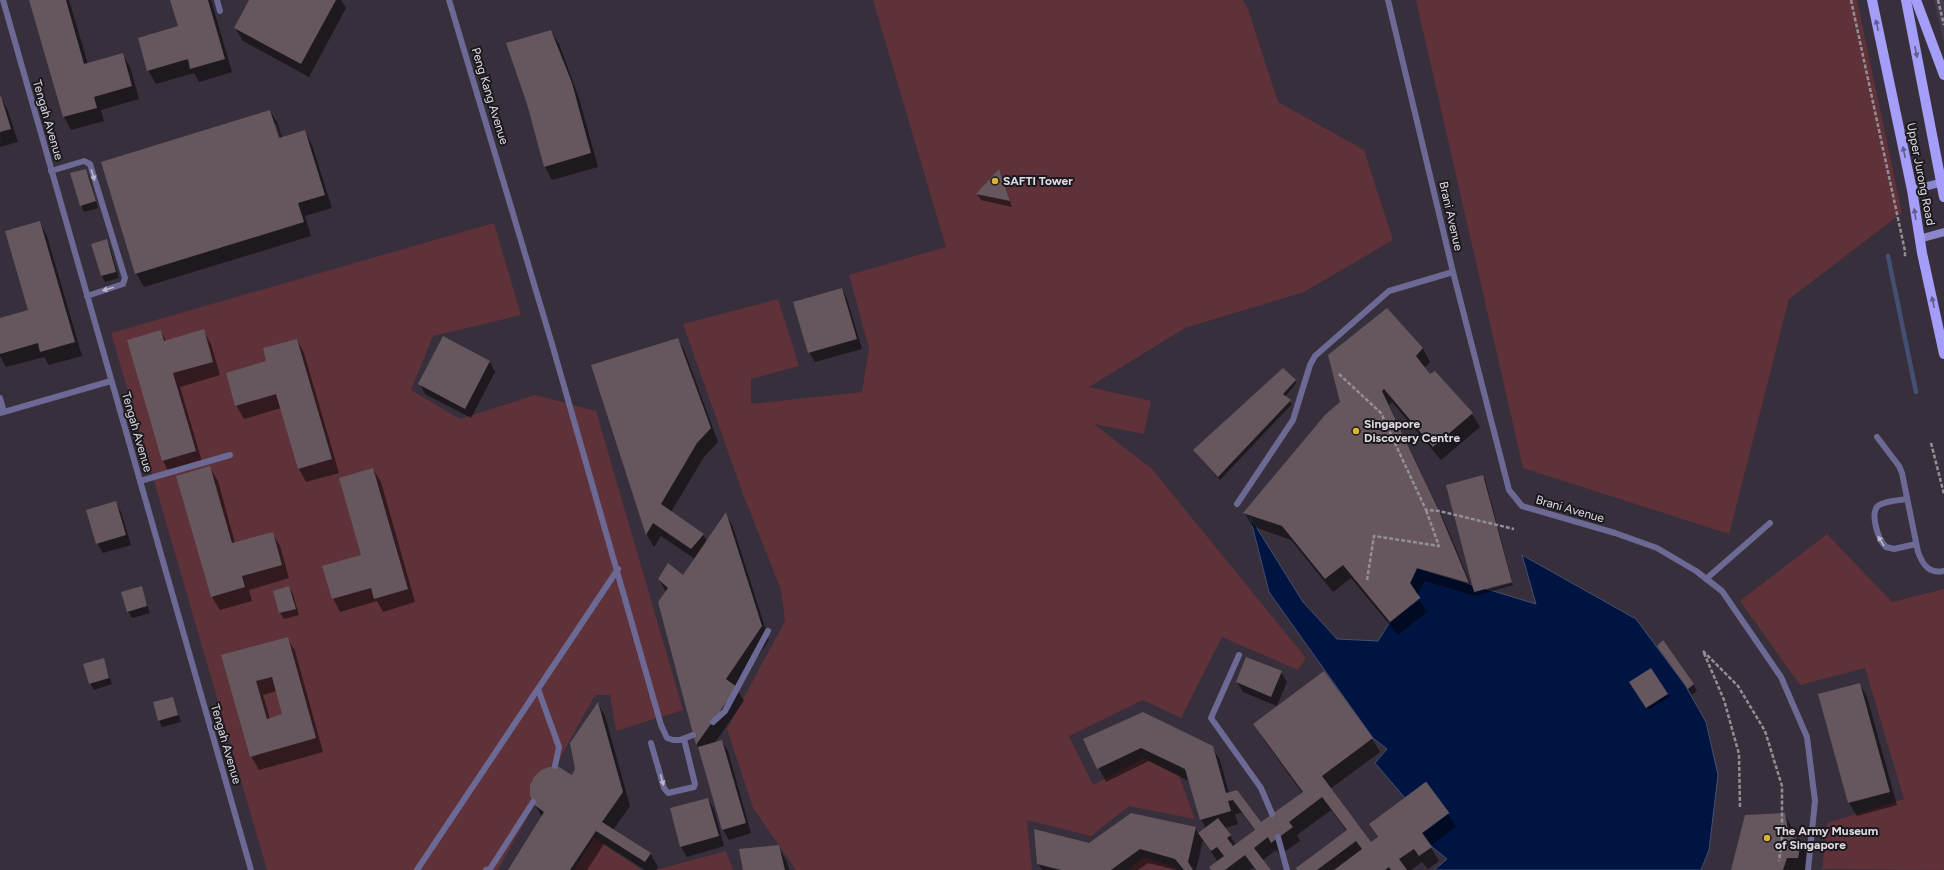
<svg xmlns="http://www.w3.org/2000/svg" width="1944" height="870" viewBox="0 0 1944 870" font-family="Figtree,sans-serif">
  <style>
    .built { fill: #443a4a }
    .green { fill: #5f3139 }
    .water { fill: #001441; stroke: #435072 }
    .shadow { fill: #0007; fill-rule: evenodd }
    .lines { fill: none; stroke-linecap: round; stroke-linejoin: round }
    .stream { stroke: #435072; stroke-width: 4.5 }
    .building { fill: #66575f; fill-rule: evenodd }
    .path { stroke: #948e97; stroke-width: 2.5; stroke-dasharray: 4 2; stroke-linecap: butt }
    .service { stroke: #6c6995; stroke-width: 6 }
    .secondary { stroke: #8c87cd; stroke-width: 8 }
    .primary { stroke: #a59ef8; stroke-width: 10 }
    .oneway { fill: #605c8b }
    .oneway2 { fill: #bdb9cc }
    .poi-dot { fill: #d7b434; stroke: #1c191e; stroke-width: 1.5 }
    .labels { text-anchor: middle; stroke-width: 4; stroke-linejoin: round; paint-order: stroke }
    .street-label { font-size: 12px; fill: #e0dbe3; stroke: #1c191e }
    .poi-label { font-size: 12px; font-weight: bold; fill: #e0dbe3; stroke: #1c191e; text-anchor: start }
  </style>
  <rect width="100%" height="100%" fill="#372f3b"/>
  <path class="built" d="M1934 0H1944V42Z"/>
  <g class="green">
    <path d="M873 0H1243L1248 9 1278 102 1364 150 1393 240 1304 292 1185 328 1089 387 1151 401 1144 434 1094 424 1152 469 1306 658 1298 670 1222 637 1181 718 1143 700 1069 736 1093 785 1144 758 1179 776 1195 819 1129 806 1091 836 1027 820 1032 870H796L753 808 727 729 785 621 781 590 743 494 683 324 778 299 799 366 751 379V404L862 392 869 348 849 275 946 247Z"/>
    <path d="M1416 0H1857L1902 213 1789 299 1729 534 1523 468Z"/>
    <path d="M494 223 521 315 433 336 411 390 460 419 535 395 596 411 683 710 616 731 610 695H595L498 870H267L111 333Z"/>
    <path d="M1827 534 1892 602 1944 589V870L1822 869 1827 823 1904 799 1865 668 1800 685 1740 601Z"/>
    <path d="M594 838 642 870H574Z"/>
    <path d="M726 851 733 870H655Z"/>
    <path d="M1143 857 1175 867 1177 870H1128Z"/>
  </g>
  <path class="water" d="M1250 517 1303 602 1337 639 1378 641 1390 622 1420 598 1410 583 1417 568 1536 604 1522 555 1636 619 1685 685 1706 722 1718 775 1709 850 1701 870H1434L1447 859 1432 847 1422 833 1449 813 1426 782 1405 798 1375 763 1387 749 1373 738 1269 592Z"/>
  <g class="shadow">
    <path d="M30 0H69L88 64 122 54 130 67 139 99 101 110 104 121 71 130 64 117Z"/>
    <path d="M171 0H211L232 72 199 82 194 73 156 84 148 70 179 27Z"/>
    <path d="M250 0H341L346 8 309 77 243 41 235 28Z"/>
    <path d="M551 31 559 44 579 98 598 167 552 180 545 167 528 103Z"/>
    <path d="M1 97 8 111 18 142 0 147Z"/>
    <path d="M270 111 278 124 282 138 305 132 312 145 332 208 305 216 311 236 144 287 136 273ZM274 124H276L282 143H280Z"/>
    <path d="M85 170 89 176 98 208 84 212 81 205Z"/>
    <path d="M999 170 1002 176 1012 207 981 200 977 194Z"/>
    <path d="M39 222 47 236 82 356 49 365 44 357 6 367 0 356V319L30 311Z"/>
    <path d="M106 240 110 247 119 278 105 282 102 276 92 245Z"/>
    <path d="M842 289 847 299 862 349 815 362 809 352Z"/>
    <path d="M1387 309 1423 349 1430 362 1424 368 1430 376 1472 414 1480 427 1441 460 1392 402 1389 405 1446 525 1473 590 1483 477 1485 479 1512 581 1474 591V593L1512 583 1513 585 1475 596 1425 581 1417 596 1427 612 1398 635 1351 578 1333 592 1291 540 1252 526 1245 513 1341 402Z"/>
    <path d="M203 330 211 344 220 375 180 387 203 465 170 474 163 461 161 331 166 341Z"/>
    <path d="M678 339 685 352 718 442 704 457 671 512 703 534 707 542 726 514 733 527 769 640 736 688 744 701 714 744 722 741 728 751 751 833 729 840 723 830 700 751 697 745 659 602 666 592 659 579 683 577 695 559 661 536 654 547 647 535 592 366Z"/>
    <path d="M297 340 304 353 339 473 306 482 299 469 281 408 244 419 236 405 268 362Z"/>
    <path d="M490 362 495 372 471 418 425 394 420 384Z"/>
    <path d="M1295 380 1296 383 1285 397 1292 404 1220 480 1196 453Z"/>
    <path d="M210 468 218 481 235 543 272 533 280 546 289 578 249 590 252 601 220 610 212 597 177 477Z"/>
    <path d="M373 469 381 482 415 602 383 612 377 601 340 612 333 598 362 555Z"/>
    <path d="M115 502 121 512 131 545 103 553 97 543Z"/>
    <path d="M289 587 293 594 299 615 284 619 280 613 274 591Z"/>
    <path d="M141 588 150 613 132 618 128 611Z"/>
    <path d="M287 638 295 651 323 752 259 770 251 756 223 656ZM277 691 284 715 270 719 263 695Z"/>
    <path d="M1662 652 1693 684 1697 691 1692 695Z"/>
    <path d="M103 659 112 684 94 690 90 683Z"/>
    <path d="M1651 669 1669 697 1649 710 1631 683Z"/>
    <path d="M1281 672 1287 682 1277 706 1243 692 1237 682Z"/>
    <path d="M1323 673 1372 739 1380 752 1330 789 1370 844 1378 838 1370 825 1448 814 1456 827 1430 846 1439 861 1428 869 1422 862 1411 870H1298L1347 831 1331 810 1297 835 1300 841 1280 855 1276 850 1262 861 1269 870H1255L1253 868 1250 870H1211L1218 862 1203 840 1196 870H1176L1148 863 1138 870H1042L1038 864 1090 844 1195 828 1198 833 1206 828 1201 819 1189 781 1149 761 1106 782 1084 739 1212 747 1220 760 1229 793 1260 824 1303 794 1262 737 1254 724ZM1242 813 1255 831 1236 845 1225 828 1238 824 1235 814Z"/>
    <path d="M1860 684 1867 697 1897 805 1857 816 1849 803 1819 695Z"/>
    <path d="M172 698 181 722 162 727 159 720Z"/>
    <path d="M598 703 605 716 630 806 613 830 650 853 658 867 656 870H645L604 844 587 870H509L542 817 534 803 555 767 568 772 572 776 576 769Z"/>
    <path d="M708 799 714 809 724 846 687 857 681 847Z"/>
    <path d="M1784 814 1792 828 1794 839 1800 842 1808 856 1806 870H1732Z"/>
    <path d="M778 846 786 860 789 870H744Z"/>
  </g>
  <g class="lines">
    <path class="stream" d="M1888 256 1916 392"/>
  </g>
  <g class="building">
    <path d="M29 0H66L84 64 123 53 132 86 94 97 97 108 63 117Z"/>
    <path d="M170 0H208L225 59 190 69 188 59 147 71 138 38 178 26Z"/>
    <path d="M249 0H336L301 64 234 28Z"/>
    <path d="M551 30 572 83 591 153 544 167 527 104 506 43Z"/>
    <path d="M1 96 11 129 0 132V97Z"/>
    <path d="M270 110 279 138 305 130 325 195 298 203 304 222 135 274 101 162Z"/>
    <path d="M86 169 96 201 80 206 70 173Z"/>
    <path d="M999 169 1010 201 976 194Z"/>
    <path d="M40 221 75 342 40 352 38 343 0 354V318L28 310 5 231Z"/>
    <path d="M107 239 116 272 101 276 91 244Z"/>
    <path d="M842 288 857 339 808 353 793 302Z"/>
    <path d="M1387 308 1423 348 1416 356 1430 374 1435 371 1473 413 1433 447 1384 389 1382 391 1439 511 1469 583 1417 568 1410 583 1420 598 1390 622 1343 565 1325 579 1282 526 1243 513 1325 415 1340 402 1328 355Z"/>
    <path d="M204 329 213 362 173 373 196 451 162 461 127 340 161 330 164 341Z"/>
    <path d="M443 336 490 361 465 409 418 384Z"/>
    <path d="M678 338 711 428 697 443 661 504 704 534 691 549 653 523 646 535 591 365Z"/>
    <path d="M297 339 332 459 298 469 276 394 235 406 226 373 266 361 263 348Z"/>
    <path d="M1283 368 1296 380 1283 394 1291 400 1218 477 1193 450Z"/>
    <path d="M210 466 232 543 273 532 282 565 242 576 245 587 211 597 176 476Z"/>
    <path d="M373 468 408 589 374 599 371 588 332 599 322 566 361 555 339 478Z"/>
    <path d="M1483 475 1512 582 1474 592 1446 485Z"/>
    <path d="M116 501 126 535 96 544 86 510Z"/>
    <path d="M726 512 762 626 726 679 737 687 696 745 658 602 668 588 658 579 668 563 683 575Z"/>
    <path d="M142 586 147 606 127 612 121 592Z"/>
    <path d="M289 586 296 609 279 613 273 591Z"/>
    <path d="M288 637 316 738 250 757 221 655ZM272 677 282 714 267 719 256 681Z"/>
    <path d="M1663 640 1694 684 1688 689 1657 646Z"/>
    <path d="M1246 657 1282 671 1271 697 1236 682Z"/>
    <path d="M104 658 109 678 89 684 83 664Z"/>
    <path d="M1651 668 1668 694 1646 708 1629 682Z"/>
    <path d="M1324 671 1373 738 1322 776 1371 842 1378 837 1369 824 1426 782 1449 813 1422 833 1432 847 1419 856 1414 849 1399 859 1407 870H1391L1389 867 1385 870H1334L1362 849 1356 841 1317 870H1297L1296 868 1347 830 1322 797 1289 822 1293 827 1271 843 1268 837 1254 848 1271 870H1256L1245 855 1225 870H1210L1211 869 1209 867 1224 856 1217 847 1211 851 1198 833 1218 818 1231 835 1227 838 1233 846 1255 830 1233 800 1228 801 1231 811 1200 820 1185 769 1141 748 1097 769 1083 739 1143 712 1213 746 1226 793 1237 790 1261 822 1303 792 1253 724Z"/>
    <path d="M1860 683 1890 792 1848 803 1818 694Z"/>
    <path d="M173 697 178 715 158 721 153 702Z"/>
    <path d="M598 702 623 792 602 822 651 853 645 862 596 831 570 870H508L544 812 533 804 530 795V785L534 777 541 770 550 767H559L572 775 575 769 570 743Z"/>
    <path d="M722 740 746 823 722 830 698 747Z"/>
    <path d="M708 798 719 836 680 847 670 808Z"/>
    <path d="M1131 813 1196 827 1188 862 1193 870H1184L1175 859 1140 849 1111 870H1061L1037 864 1034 829 1089 843Z"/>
    <path d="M1785 813 1789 835 1801 842 1798 858H1787L1783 870H1731L1745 815Z"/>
    <path d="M779 845 785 870H743L739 849Z"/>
  </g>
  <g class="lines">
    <g class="path">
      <path d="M1851 0 1905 251V258"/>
      <path d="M1938 0 1944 25"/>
      <path d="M1339 374 1381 413 1426 510 1439 511 1514 529"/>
      <path d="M1931 443 1944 494"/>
      <path d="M1367 580 1374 536 1439 546 1426 510"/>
      <path d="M1703 651 1738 686 1765 731 1782 786V841L1779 861"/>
      <path d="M1704 653 1724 700 1739 754 1740 807"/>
    </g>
    <g class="service">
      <path d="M3 0 251 870"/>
      <path d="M217 0 220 11"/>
      <path d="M449 0 552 344 661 725 667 738 673 740H680L693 735"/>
      <path d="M1388 0 1453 272 1509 490 1522 506 1615 533 1657 548 1696 571 1722 591 1781 677 1807 737 1815 801 1808 870"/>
      <path d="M51 171 84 161 90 164 125 278 123 284 87 296"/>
      <path d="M0 398 4 412"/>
      <path d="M0 413 111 381"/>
      <path d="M1877 437 1899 466 1902 473 1918 552C1923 565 1929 574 1944 571"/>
      <path d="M140 481 230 455"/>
      <path d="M1907 499C1899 500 1886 501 1879 505 1869 512 1878 540 1886 547L1894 549 1916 544"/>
      <path d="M1237 504 1293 420 1310 365 1315 356 1389 291 1453 272"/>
      <path d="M1706 579 1770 523"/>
      <path d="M1239 655 1211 718 1261 788 1272 814"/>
      <path d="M538 689 559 747 555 766"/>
      <path d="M713 722 725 711 768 631"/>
      <path d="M651 743 664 788 668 793 694 787 695 784 684 739"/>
      <path d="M1278 837 1287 870"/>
      <path d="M417 870 618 569"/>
      <path d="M486 870 490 869 533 802"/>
    </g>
    <g class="secondary">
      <path d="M1912 190 1944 182"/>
      <path d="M1919 239 1944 232"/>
    </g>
    <g class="primary">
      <path d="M1872 0 1912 190 1922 253 1944 354"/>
      <path d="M1906 0 1944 197"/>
      <path d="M1916 0 1944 75"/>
    </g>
  </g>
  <defs><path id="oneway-solid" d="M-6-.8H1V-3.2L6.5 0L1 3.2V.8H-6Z"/></defs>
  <g class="oneway">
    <use href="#oneway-solid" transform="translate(1877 25) rotate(-102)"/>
    <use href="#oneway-solid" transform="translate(1916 52) rotate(79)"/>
    <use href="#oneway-solid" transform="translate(1904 152) rotate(-102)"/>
    <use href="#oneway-solid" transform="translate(1915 214) rotate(-99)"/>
    <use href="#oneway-solid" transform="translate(1933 302) rotate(-102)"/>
  </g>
  <g class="oneway2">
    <use href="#oneway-solid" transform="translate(93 175) rotate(73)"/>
    <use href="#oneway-solid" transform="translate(108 289) rotate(163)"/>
    <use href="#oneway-solid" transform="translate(1881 541) rotate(-121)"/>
    <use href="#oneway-solid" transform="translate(662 780) rotate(74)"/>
  </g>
  <g class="poi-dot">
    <circle cx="995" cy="181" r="4"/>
    <circle cx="1356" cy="431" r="4"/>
    <circle cx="1767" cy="838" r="4"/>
  </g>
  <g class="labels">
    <g class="street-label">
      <text transform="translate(490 96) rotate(73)" y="4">Peng Kang Avenue</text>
      <text transform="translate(48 120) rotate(74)" y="4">Tengah Avenue</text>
      <text transform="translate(1921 174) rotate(79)" y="4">Upper Jurong Road</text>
      <text transform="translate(1451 216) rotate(77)" y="4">Brani Avenue</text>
      <text transform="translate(137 432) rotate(74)" y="4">Tengah Avenue</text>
      <text transform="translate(1570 509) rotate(16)" y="4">Brani Avenue</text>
      <text transform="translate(226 744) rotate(74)" y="4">Tengah Avenue</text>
    </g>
    <g class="poi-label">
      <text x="1003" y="185">SAFTI Tower</text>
      <text x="1364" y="428">Singapore<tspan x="1364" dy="14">Discovery Centre</tspan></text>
      <text x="1775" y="835">The Army Museum<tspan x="1775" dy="14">of Singapore</tspan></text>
    </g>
  </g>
</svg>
